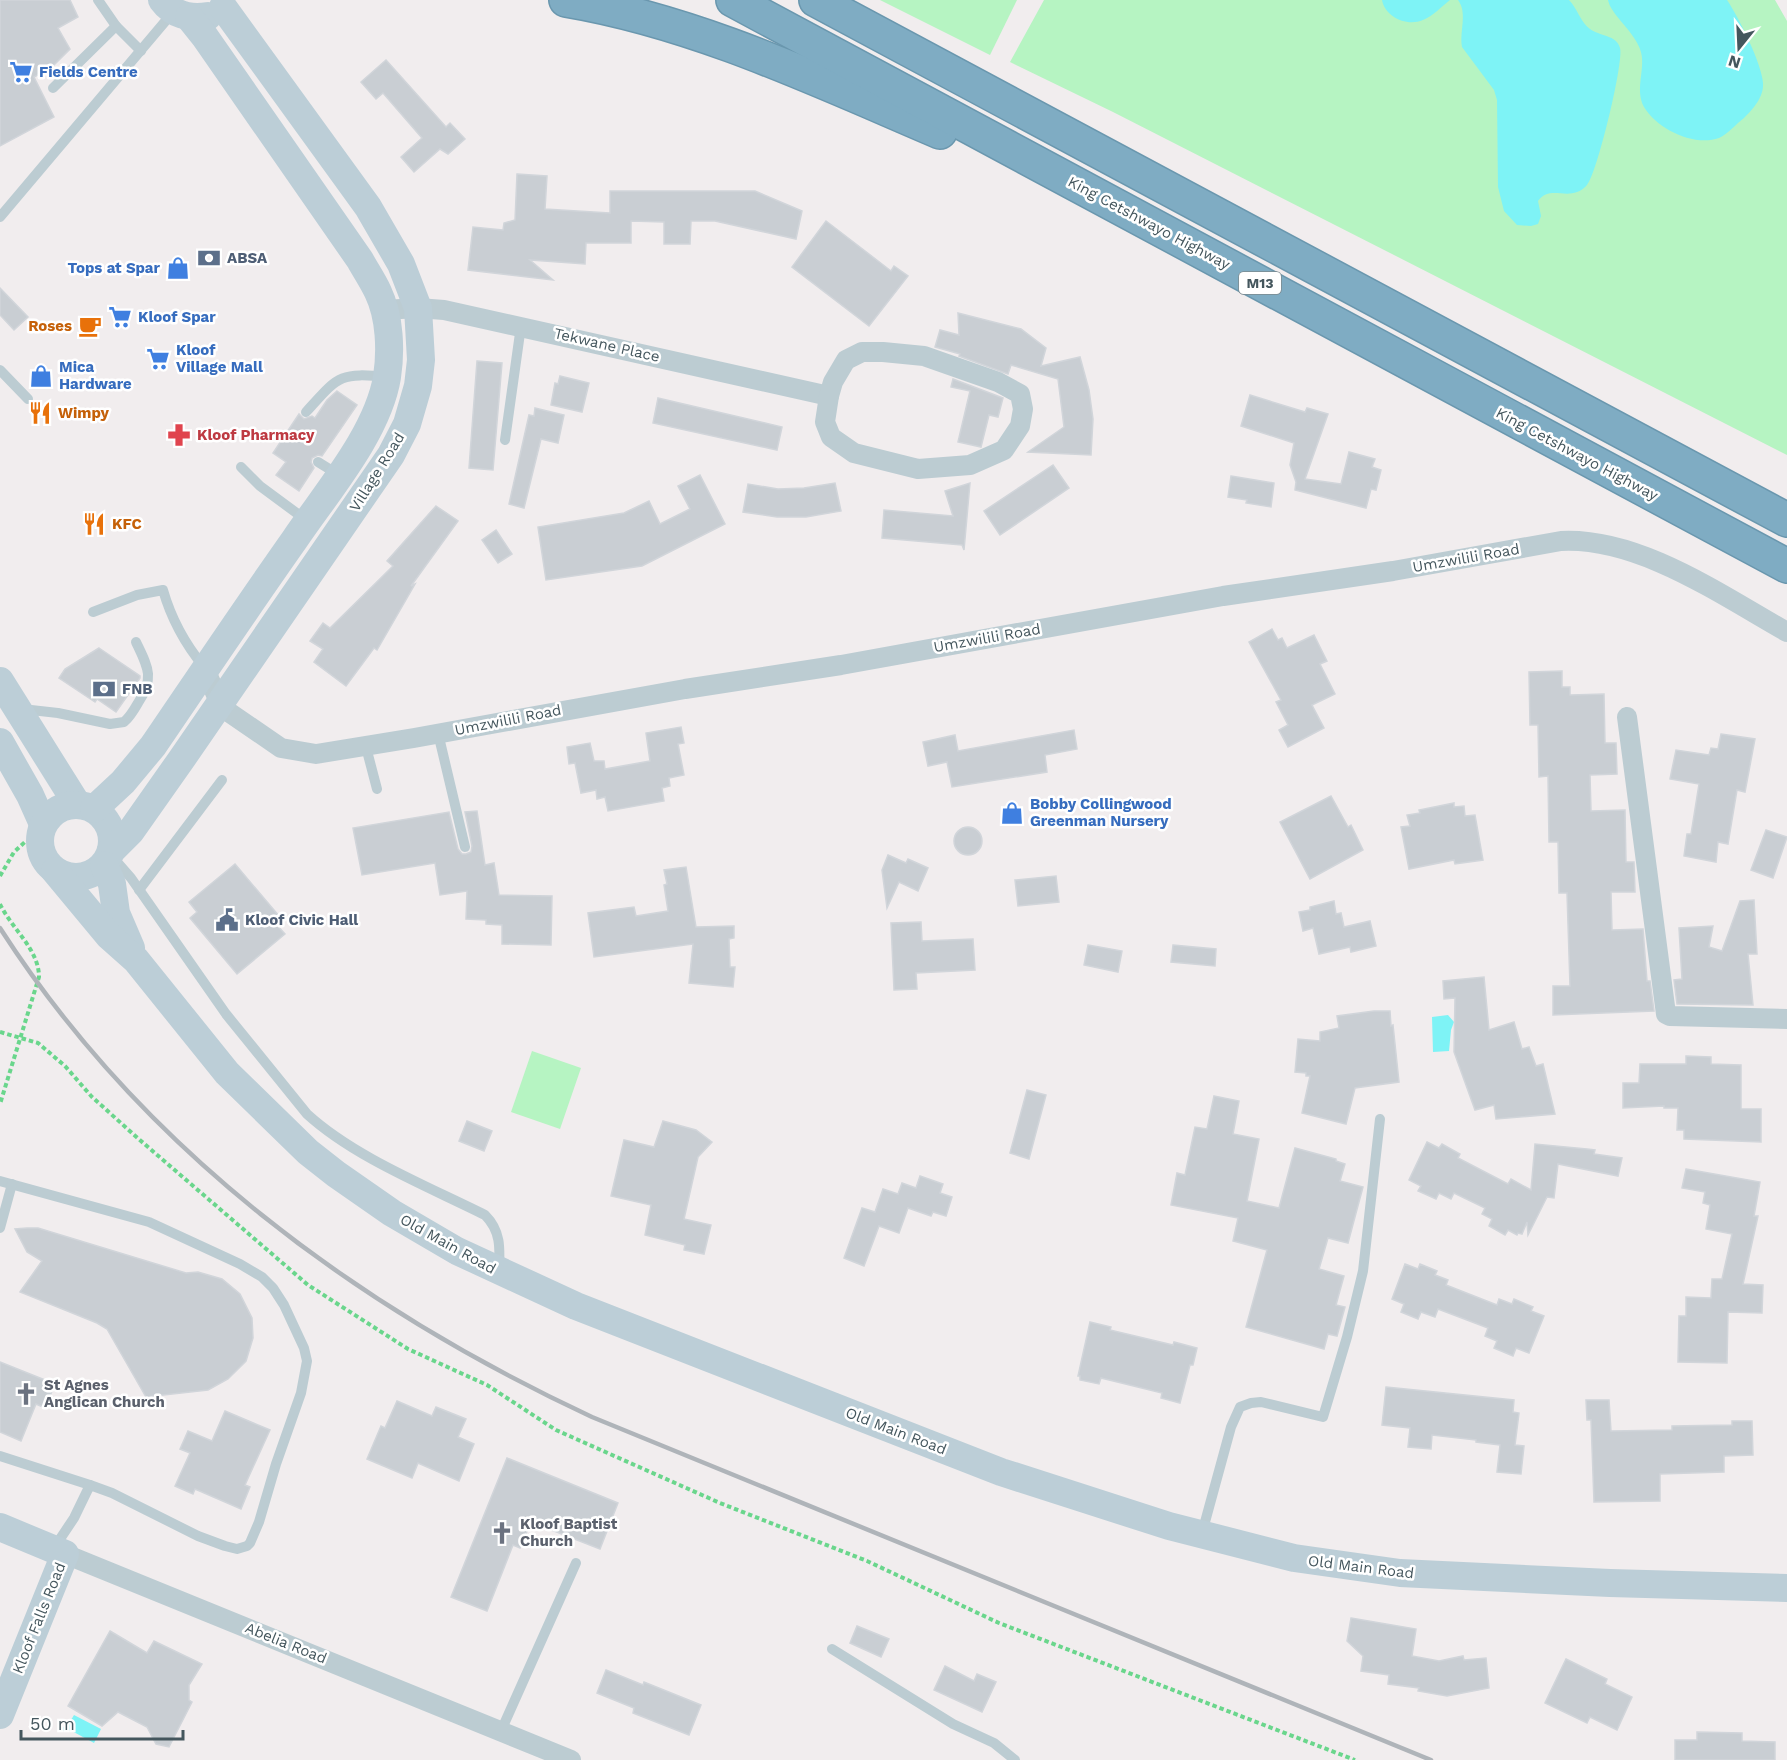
<svg xmlns="http://www.w3.org/2000/svg" width="1787" height="1760" viewBox="0 0 1787 1760" font-family="'Work Sans',sans-serif">
  <style>
    .green { fill: #b6f4c2 }
    .water { fill: #7ef3f6 }
    .building { fill: #c9ced3; stroke: #d1d5da; stroke-width: 1.5 }
    .lines { fill: none; stroke-linecap: round; stroke-linejoin: round }
    .highway-casing { stroke: #6a97ae; stroke-width: 36 }
    .path { stroke: #6ad68c; stroke-width: 4; stroke-dasharray: 4.5 3; stroke-linecap: butt }
    .lane { stroke: #bcccd2; stroke-width: 10 }
    .street { stroke: #bcccd2; stroke-width: 20 }
    .secondary { stroke: #bcced7; stroke-width: 28 }
    .highway { stroke: #7facc3; stroke-width: 33 }
    .rail { stroke: #afb4b9; stroke-width: 4.5 }
    .labels { text-anchor: middle; stroke-width: 5; stroke-linejoin: round; paint-order: stroke }
    .shield { fill: #fff; stroke: #7c898e; stroke-width: 1.5 }
    .shield-label { font-size: 14px; font-weight: bold; fill: #44565d }
    .shop-label { font-size: 15px; font-weight: bold; fill: #366cbe; stroke: #fff; text-anchor: start }
    .street-label { font-size: 15px; fill: #44565d; stroke: #fff }
    .service-label { font-size: 15px; font-weight: bold; fill: #4e5e75; stroke: #fff; text-anchor: start }
    .food-label { font-size: 15px; font-weight: bold; fill: #c56008; stroke: #fff; text-anchor: start }
    .health-label { font-size: 15px; font-weight: bold; fill: #be3a42; stroke: #fff; text-anchor: start }
    .worship-label { font-size: 15px; font-weight: bold; fill: #5b616d; stroke: #fff; text-anchor: start }
  </style>
  <rect width="100%" height="100%" fill="#f1edee"/>
  <g class="green">
    <path d="M880 0H1017L990 55Z"/>
    <path d="M1044 0H1775L1787 21V455L1113 112 1010 62Z"/>
    <path d="M532 1051 581 1068 560 1129 511 1112Z"/>
  </g>
  <g class="water">
    <path d="M1382 0H1450C1441 7 1433 16 1423 20 1407 27 1385 17 1382 0Z"/>
    <path d="M1458 0H1569C1577 8 1581 23 1590 29 1599 36 1617 35 1620 48 1624 62 1597 174 1587 185 1570 204 1551 183 1538 201L1541 216 1538 224 1531 226 1517 225 1504 211 1498 187 1497 100 1494 90 1462 47C1459 32 1468 13 1458 0Z"/>
    <path d="M1608 0H1727C1738 16 1762 64 1763 83 1764 97 1753 109 1744 118 1736 124 1728 134 1719 138 1694 147 1657 129 1644 107 1634 88 1647 67 1640 49 1633 30 1611 15 1608 0Z"/>
    <path d="M1448 1015 1454 1022 1451 1030 1449 1051 1433 1052 1432 1017Z"/>
    <path d="M74 1715 101 1729 94 1743 70 1730 65 1732 63 1730V1727L68 1725Z"/>
  </g>
  <g class="building">
    <path d="M0 0H70L78 17 58 28 70 49 52 67 34 77 54 117 0 146Z"/>
    <path d="M386 60 446 127 450 123 465 139 448 154 440 149 414 172 401 157 422 138 383 93 376 99 361 82Z"/>
    <path d="M517 174 547 176 545 209 610 213V191H755L802 211 796 239 715 221H691L690 244H664V222L631 221V243H586L585 264 530 260 553 280 468 270 473 227 503 230 504 223 515 220Z"/>
    <path d="M826 221 891 271 894 266 908 276 869 326 792 267Z"/>
    <path d="M0 288 28 317 14 330 0 315Z"/>
    <path d="M958 313 1021 329 1046 348 1041 366 1080 357 1089 390 1093 419 1091 455 1028 452 1064 427 1058 379 1011 365 1008 374 959 356 960 354 935 347 940 330 959 335Z"/>
    <path d="M477 361 502 363 493 470 469 468Z"/>
    <path d="M560 376 589 383 582 412 551 405 555 383 558 384Z"/>
    <path d="M953 379 1003 398 998 417 989 415 981 447 958 442 970 391 951 387Z"/>
    <path d="M337 391 357 405 322 456 318 455 312 458 311 462 314 468 299 491 276 475 286 462 273 453 299 414 304 419 312 416 315 418 327 400Z"/>
    <path d="M1250 395 1305 412 1307 408 1328 414 1305 479 1341 484 1349 452 1375 459 1372 467 1381 470 1376 490 1371 489 1366 508 1295 490 1296 482 1290 465 1294 443 1241 426Z"/>
    <path d="M658 398 782 427 777 450 653 423Z"/>
    <path d="M535 408 564 415 558 443 541 439 524 508 509 504 529 415 534 416Z"/>
    <path d="M1053 465 1069 488 1000 535 984 511Z"/>
    <path d="M700 475 725 524 642 566 546 580 538 527 624 513 649 501 660 524 690 509 678 486Z"/>
    <path d="M1231 476 1274 483 1271 507 1246 503 1247 500 1228 497Z"/>
    <path d="M835 483 841 511 806 517H777L743 512 748 484 778 489 804 488Z"/>
    <path d="M970 483 964 550 962 545 882 538 884 510 953 516 945 491Z"/>
    <path d="M436 506 458 521 411 586 415 584 377 650 374 648 346 686 314 662 323 649 310 641 323 623 330 628 393 566 387 561Z"/>
    <path d="M496 530 512 554 498 563 482 540Z"/>
    <path d="M1272 629 1278 640 1282 638 1287 648 1314 635 1327 661 1320 664 1335 694 1312 705 1324 728 1288 747 1279 730 1288 725 1276 702 1281 700 1249 642Z"/>
    <path d="M99 648 140 676V678L116 712 97 699 95 702 59 678 65 669Z"/>
    <path d="M1562 671V687H1570V695L1604 694 1605 743H1616L1617 774 1590 775 1591 811 1625 810 1626 862H1634L1635 892H1611L1612 930 1643 929 1647 981H1650L1654 1011 1553 1015V986H1570L1567 893H1559L1558 842H1549L1548 776 1539 777 1538 725H1530L1529 672Z"/>
    <path d="M681 727 684 743 678 744 684 775 669 778 670 786 662 788 664 801 608 811 605 797 597 799 596 790 581 793 575 763 569 764 567 747 590 743 594 761H604L605 769 650 761 646 733Z"/>
    <path d="M1074 730 1077 749 1045 755 1047 772 952 787 947 762 928 766 923 742 955 735 958 751Z"/>
    <path d="M1721 734 1755 739 1745 792 1737 790 1728 844 1718 842 1716 862 1684 856 1687 834H1691L1699 784 1670 779 1676 750 1709 755 1711 748 1718 749Z"/>
    <path d="M1331 796 1348 827 1351 825 1363 850 1310 879 1280 822Z"/>
    <path d="M1454 803V807L1464 806 1465 816 1475 815 1483 860 1455 864 1454 860 1409 869 1401 827 1410 826 1407 815 1420 813 1419 810Z"/>
    <path d="M477 811 485 865 494 863 499 895 552 896 551 945 502 944V925L486 924V920L466 919 467 891 440 895 435 863 362 875 353 828 449 812 458 849 462 854H466L471 852 472 846 465 812Z"/>
    <circle cx="968" cy="841" r="14"/>
    <path d="M1766 830 1787 837 1773 878 1751 870Z"/>
    <path d="M888 855 906 863 908 859 928 868 918 891 899 882 887 908 882 870Z"/>
    <path d="M235 864 279 916 273 921 285 934 237 974 190 918 197 912 189 902Z"/>
    <path d="M686 867 696 927 734 926V938L729 939 730 967H735L733 987 689 983 693 944 594 957 588 913 634 907 636 916 668 911 664 885 667 884 664 870Z"/>
    <path d="M1056 876 1059 902 1018 906 1015 880Z"/>
    <path d="M1754 900 1757 954H1748L1753 1005 1677 1004 1674 980 1682 979 1679 928 1713 926 1709 947 1722 951 1740 901Z"/>
    <path d="M1334 901 1336 914 1341 913 1344 927 1370 921 1376 946 1351 952 1350 947 1319 954 1313 928 1303 931 1299 912 1310 910V907Z"/>
    <path d="M921 922 922 941 973 939 975 970 916 973 917 989 894 990 891 923Z"/>
    <path d="M1088 945 1122 951 1118 972 1084 965Z"/>
    <path d="M1173 945 1216 949 1215 966 1171 962Z"/>
    <path d="M1484 977 1489 1030 1514 1022 1522 1049 1529 1047 1536 1066 1543 1064 1555 1114 1496 1119 1494 1105 1475 1110 1454 1052 1455 998 1444 999 1443 981Z"/>
    <path d="M1374 1011H1390L1391 1026 1393 1025 1399 1082 1355 1088 1346 1124 1302 1113 1310 1076H1306V1073L1295 1072 1298 1039 1320 1041V1032L1339 1028 1337 1016Z"/>
    <path d="M1686 1056 1711 1057V1064L1741 1065V1109H1761V1142L1684 1139V1130H1677L1678 1108H1664V1106L1623 1108V1083H1639L1640 1064H1686Z"/>
    <path d="M1027 1090 1046 1095 1029 1159 1010 1153Z"/>
    <path d="M1214 1096 1239 1101 1233 1134 1259 1139 1247 1201 1279 1208 1295 1148 1336 1159V1161L1345 1164 1340 1181 1363 1187 1348 1243 1328 1238 1319 1269 1344 1276 1336 1305 1345 1307 1337 1336 1328 1334 1324 1349 1246 1327 1267 1250 1233 1241 1238 1218 1171 1205 1177 1173 1185 1175 1195 1127 1207 1129Z"/>
    <path d="M467 1121 492 1131 484 1151 459 1141Z"/>
    <path d="M663 1121 696 1130 712 1142 698 1157 684 1219 711 1225 704 1254 684 1250 685 1245 645 1235 651 1205 611 1196 624 1140 654 1147Z"/>
    <path d="M1427 1142 1439 1148 1442 1144 1460 1154 1458 1158 1508 1184 1511 1179 1531 1190 1535 1144 1587 1149 1595 1150 1594 1154 1622 1158 1618 1176 1558 1164 1554 1198 1547 1197 1528 1235 1527 1222 1522 1234 1518 1233 1517 1235 1508 1230 1505 1235 1489 1226 1492 1219 1482 1214 1485 1208 1454 1193 1451 1199 1439 1193 1436 1199 1418 1191 1421 1186 1409 1180Z"/>
    <path d="M1686 1169 1760 1182 1754 1216H1758L1743 1284 1763 1285 1762 1313 1728 1312 1727 1363 1678 1362 1679 1316H1686V1297L1711 1298 1712 1279H1722L1732 1234 1706 1229 1710 1205 1703 1203 1705 1192 1682 1188Z"/>
    <path d="M920 1176 943 1184 940 1193 952 1197 946 1216 933 1212 931 1216 908 1208 899 1233 879 1226 864 1266 844 1258 862 1208 875 1212 883 1189 898 1194 902 1183 916 1188Z"/>
    <path d="M27 1228H38L186 1273 198 1272 222 1279 240 1294 252 1318 253 1338 246 1361 228 1379 208 1390 146 1397 107 1329 97 1323 20 1292 42 1261 27 1252 15 1229Z"/>
    <path d="M1405 1264 1418 1269 1420 1264 1437 1271 1435 1275 1448 1280 1446 1285 1497 1305 1499 1299 1512 1304 1514 1299 1533 1307 1531 1311 1544 1316 1529 1353 1516 1348 1513 1356 1494 1348 1497 1341 1485 1336 1488 1328 1438 1309 1435 1317 1421 1312 1418 1319 1401 1312 1404 1304 1392 1299Z"/>
    <path d="M1090 1322 1111 1327 1110 1330 1173 1345 1174 1342 1197 1348 1193 1365H1190L1180 1403 1161 1398 1162 1393 1101 1378 1099 1384 1080 1380V1376H1078Z"/>
    <path d="M0 1362 55 1384 45 1408 36 1404 21 1441 0 1432Z"/>
    <path d="M1386 1387 1514 1400 1513 1412 1519 1413 1515 1445 1524 1446 1521 1474 1497 1472 1500 1445 1476 1442V1440L1432 1435 1431 1449 1408 1447 1410 1428 1382 1425Z"/>
    <path d="M1586 1400H1609L1611 1431 1672 1430V1426L1732 1425V1421H1752L1753 1455 1724 1456V1472L1660 1474V1501L1594 1502 1591 1420H1587Z"/>
    <path d="M397 1401 432 1416 436 1407 466 1419 458 1437 474 1444 459 1481 418 1463 412 1478 367 1459 381 1426 385 1428Z"/>
    <path d="M225 1411 270 1430 245 1485 250 1487 241 1509 195 1489 193 1494 175 1486 190 1453 180 1449 188 1431 212 1441Z"/>
    <path d="M507 1458 618 1503 600 1549 531 1522 520 1548 513 1545 487 1611 451 1597Z"/>
    <path d="M1351 1618 1416 1629 1412 1656 1439 1661 1463 1656 1464 1660 1486 1658 1489 1688 1447 1696 1418 1691 1419 1688 1388 1684 1389 1675 1361 1671 1363 1656 1347 1641Z"/>
    <path d="M857 1626 889 1639 881 1657 850 1643Z"/>
    <path d="M110 1631 147 1653 154 1641 202 1664 189 1685V1700L192 1702 169 1747 156 1744 147 1727 118 1712 102 1726 68 1706Z"/>
    <path d="M1566 1659 1607 1679 1605 1684 1632 1697 1617 1730 1590 1717 1587 1723 1545 1703Z"/>
    <path d="M945 1666 974 1681 977 1674 996 1682 982 1712 934 1690Z"/>
    <path d="M606 1670 643 1685 644 1682 701 1705 689 1735 633 1713 634 1708 597 1693Z"/>
    <path d="M1697 1732 1742 1733V1741L1775 1742V1760H1675V1740H1697Z"/>
  </g>
  <g class="lines">
    <g class="highway-casing">
      <g id="highway">
        <path d="M566 0C697 22 818 80 940 132"/>
        <path d="M733 0 1787 566"/>
        <path d="M816 0 1787 520"/>
      </g>
    </g>
    <g class="path">
      <path d="M0 876 14 852 26 841"/>
      <path d="M0 904C11 928 39 949 39 977L0 1104"/>
      <path d="M0 1032 38 1043 65 1066 92 1097 141 1141 308 1285 408 1349 487 1385 556 1430 720 1503 867 1561 999 1623 1355 1760"/>
    </g>
    <g class="lane">
      <path d="M98 0 116 26"/>
      <path d="M53 88 116 26 141 51"/>
      <path d="M0 217 174 11"/>
      <path d="M0 370 28 399"/>
      <path d="M306 412C338 377 338 372 387 377"/>
      <path d="M505 440 521 326"/>
      <path d="M318 462 339 475"/>
      <path d="M241 467 260 486 306 520"/>
      <path d="M93 612 137 595 163 590C171 618 185 644 204 667"/>
      <path d="M22 709 58 713 110 724 124 722C130 717 134 710 138 703 155 678 148 667 136 642"/>
      <path d="M438 733 465 847"/>
      <path d="M366 747 377 789"/>
      <path d="M110 854 131 878 226 1014 307 1114C354 1157 427 1186 485 1215 501 1231 500 1248 499 1270"/>
      <path d="M139 890 222 780"/>
      <path d="M0 1181 149 1222 240 1264 262 1277 273 1288 284 1305 304 1348 307 1361 301 1393 276 1464 259 1522 250 1543 247 1546 237 1549 225 1546 198 1536 112 1493 90 1485 74 1518 54 1548"/>
      <path d="M0 1228 12 1184"/>
      <path d="M0 1456 90 1485"/>
      <path d="M1202 1533 1231 1427 1240 1407 1251 1403 1261 1402 1323 1417 1347 1337 1363 1271 1380 1119"/>
      <path d="M832 1649 953 1724 994 1743 1015 1760"/>
      <path d="M501 1731 576 1563"/>
    </g>
    <g class="street">
      <path d="M384 310 418 308 444 310 829 396"/>
      <path d="M862 352H883L924 356 998 382 1020 394 1023 409 1020 426 1004 450 970 465 918 469 854 453 831 437 825 422 829 396 833 382 846 360Z"/>
      <path d="M205 669 220 704 230 713 281 748 316 754 414 738 685 689 841 665 1223 596 1393 571 1561 541C1639 537 1721 595 1787 632"/>
      <path d="M1627 717 1666 1014 1670 1016 1787 1019"/>
      <path d="M65 1554 571 1760"/>
    </g>
    <g class="secondary">
      <path d="M162 0C173 15 190 19 208 16"/>
      <path d="M0 681 77 804"/>
      <path d="M0 742 30 795 43 824"/>
      <circle cx="76" cy="841" r="36"/>
      <path d="M94 809 123 782 153 746C200 677 247 607 295 539 326 493 378 433 387 377 391 351 390 317 378 292 373 281 366 271 360 260L205 37 189 17"/>
      <path d="M111 851 131 831 181 760 391 455 407 424 418 386 421 360 418 308 401 264 368 207 223 7"/>
      <path d="M104 865 112 884 116 913 131 948"/>
      <path d="M55 871 109 936 136 960 227 1073 308 1152 336 1174 392 1213 457 1251 576 1306 1001 1472 1169 1526 1294 1558 1400 1573 1610 1583 1787 1588"/>
      <path d="M0 1527 65 1554 0 1715"/>
    </g>
    <use href="#highway" class="highway"/>
    <path class="rail" d="M0 928C142 1149 356 1307 592 1417L1431 1760"/>
  </g>
  <defs>
    <g id="supermarket-bare" transform="scale(1.8)"><path d="M-6-5.5h2.5l.6 2H6L4.5 2H-2.5L-4.4-4H-6ZM-1.5 3.2a1.3 1.3 0 1 0 .1 0ZM3 3.2a1.3 1.3 0 1 0 .1 0Z" fill="#3f7fe0" stroke="#fff" stroke-width="2.5" paint-order="stroke"/></g>
    <g id="bank-bare" transform="scale(1.8)"><path d="M-6-4H6V4H-6ZM0-2.3a2.3 2.3 0 1 0 0 4.6a2.3 2.3 0 1 0 0-4.6Z" fill="#5c6f8a" stroke="#fff" stroke-width="2.5" paint-order="stroke"/></g>
    <g id="shop-bare" transform="scale(1.8)"><path d="M-5-2.5h2.3a2.7 3.5 0 0 1 5.4 0H5L5.5 6h-11ZM-1.5-2.5h3a1.5 2.3 0 0 0-3 0Z" fill="#3f7fe0" stroke="#fff" stroke-width="2.5" paint-order="stroke"/></g>
    <g id="cafe-bare" transform="scale(1.8)"><path d="M-5.5-4.5H6V0H3Q3 3.5 0 3.5H-2.5Q-5.5 3.5-5.5 0ZM3-3.2v2h1.7v-2ZM-6 4.5H4V6H-6Z" fill="#e8710a" stroke="#fff" stroke-width="2.5" paint-order="stroke"/></g>
    <g id="restaurant-bare" transform="scale(1.8)"><path d="M-5-6h1v4h1v-4h1v4h1v-4h1v5L-1.5 .5V6h-2V.5L-5-1ZM5-6V6H3V1.5H1.5Q1.5-4 5-6Z" fill="#e8710a" stroke="#fff" stroke-width="2.5" paint-order="stroke"/></g>
    <g id="pharmacy-bare" transform="scale(1.8)"><path d="M-2-6h4v4h4v4h-4v4h-4v-4h-4v-4h4Z" fill="#e0444e" stroke="#fff" stroke-width="2.5" paint-order="stroke"/></g>
    <g id="civic-bare" transform="scale(1.8)"><path d="M-.6-6.5H3V-4.5H.6V-3L4-1V1h2V6H-6V1h2V-1L-.6-3ZM-1.2 2.5V6h2.4V2.5Z" fill="#5c6f8a" stroke="#fff" stroke-width="2.5" paint-order="stroke"/></g>
    <g id="church-bare" transform="scale(1.8)"><path d="M-1.2-6h2.4v3.5h3.3v2.4h-3.3V6h-2.4V-.1h-3.3v-2.4h3.3Z" fill="#6b7280" stroke="#fff" stroke-width="2.5" paint-order="stroke"/></g>
  </defs>
  <g fill-rule="evenodd">
    <use href="#supermarket-bare" x="21" y="72"/>
    <use href="#bank-bare" x="209" y="258"/>
    <use href="#shop-bare" x="178" y="268"/>
    <use href="#supermarket-bare" x="120" y="317"/>
    <use href="#cafe-bare" x="90" y="326"/>
    <use href="#supermarket-bare" x="158" y="359"/>
    <use href="#shop-bare" x="41" y="376"/>
    <use href="#restaurant-bare" x="40" y="413"/>
    <use href="#pharmacy-bare" x="179" y="435"/>
    <use href="#restaurant-bare" x="94" y="524"/>
    <use href="#bank-bare" x="104" y="689"/>
    <use href="#shop-bare" x="1012" y="813"/>
    <use href="#civic-bare" x="227" y="920"/>
    <use href="#church-bare" x="26" y="1394"/>
    <use href="#church-bare" x="502" y="1533"/>
  </g>
  <g class="labels">
    <rect class="shield" x="1239" y="272" width="42" height="22" rx="4.5"/>
    <g class="shield-label">
      <text x="1260" y="288">M13</text>
    </g>
    <g class="shop-label">
      <text x="39" y="77">Fields Centre</text>
      <text x="160" y="273" text-anchor="end">Tops at Spar</text>
      <text x="138" y="322">Kloof Spar</text>
      <text x="176" y="355">Kloof<tspan x="176" dy="17">Village Mall</tspan></text>
      <text x="59" y="372">Mica<tspan x="59" dy="17">Hardware</tspan></text>
      <text x="1030" y="809">Bobby Collingwood<tspan x="1030" dy="17">Greenman Nursery</tspan></text>
    </g>
    <g class="street-label">
      <text transform="translate(1149 223) rotate(28)" y="5">King Cetshwayo Highway</text>
      <text transform="translate(607 345) rotate(13)" y="5">Tekwane Place</text>
      <text transform="translate(1577 454) rotate(28)" y="5">King Cetshwayo Highway</text>
      <text transform="translate(377 472) rotate(-58)" y="5">Village Road</text>
      <text transform="translate(1466 558) rotate(-10)" y="5">Umzwilili Road</text>
      <text transform="translate(987 638) rotate(-10)" y="5">Umzwilili Road</text>
      <text transform="translate(508 720) rotate(-11)" y="5">Umzwilili Road</text>
      <text transform="translate(448 1244) rotate(29)" y="5">Old Main Road</text>
      <text transform="translate(896 1431) rotate(21)" y="5">Old Main Road</text>
      <text transform="translate(1361 1567) rotate(7)" y="5">Old Main Road</text>
      <text transform="translate(39 1618) rotate(-68)" y="5">Kloof Falls Road</text>
      <text transform="translate(286 1643) rotate(22)" y="5">Abelia Road</text>
    </g>
    <g class="service-label">
      <text x="227" y="263">ABSA</text>
      <text x="122" y="694">FNB</text>
      <text x="245" y="925">Kloof Civic Hall</text>
    </g>
    <g class="food-label">
      <text x="72" y="331" text-anchor="end">Roses</text>
      <text x="58" y="418">Wimpy</text>
      <text x="112" y="529">KFC</text>
    </g>
    <g class="health-label">
      <text x="197" y="440">Kloof Pharmacy</text>
    </g>
    <g class="worship-label">
      <text x="44" y="1390">St Agnes<tspan x="44" dy="17">Anglican Church</tspan></text>
      <text x="520" y="1529">Kloof Baptist<tspan x="520" dy="17">Church</tspan></text>
    </g>
  </g>
  <g transform="translate(1739 48) rotate(198)" stroke="#ffffff" stroke-width="4.5" paint-order="stroke">
  <path d="M0-4.5L10 22L0 15L-10 22Z" fill="#44565d"/>
  <text y="-9" font-size="16" font-weight="bold" text-anchor="middle" fill="#44565d">N</text>
  </g>
  <path d="M21 1730v9h162v-9" fill="none" stroke="#44565d" stroke-width="3"/>
  <text x="30" y="1730" font-size="18" fill="#44565d" stroke="#ffffff" stroke-width="4.5" paint-order="stroke">50 m</text>
</svg>
